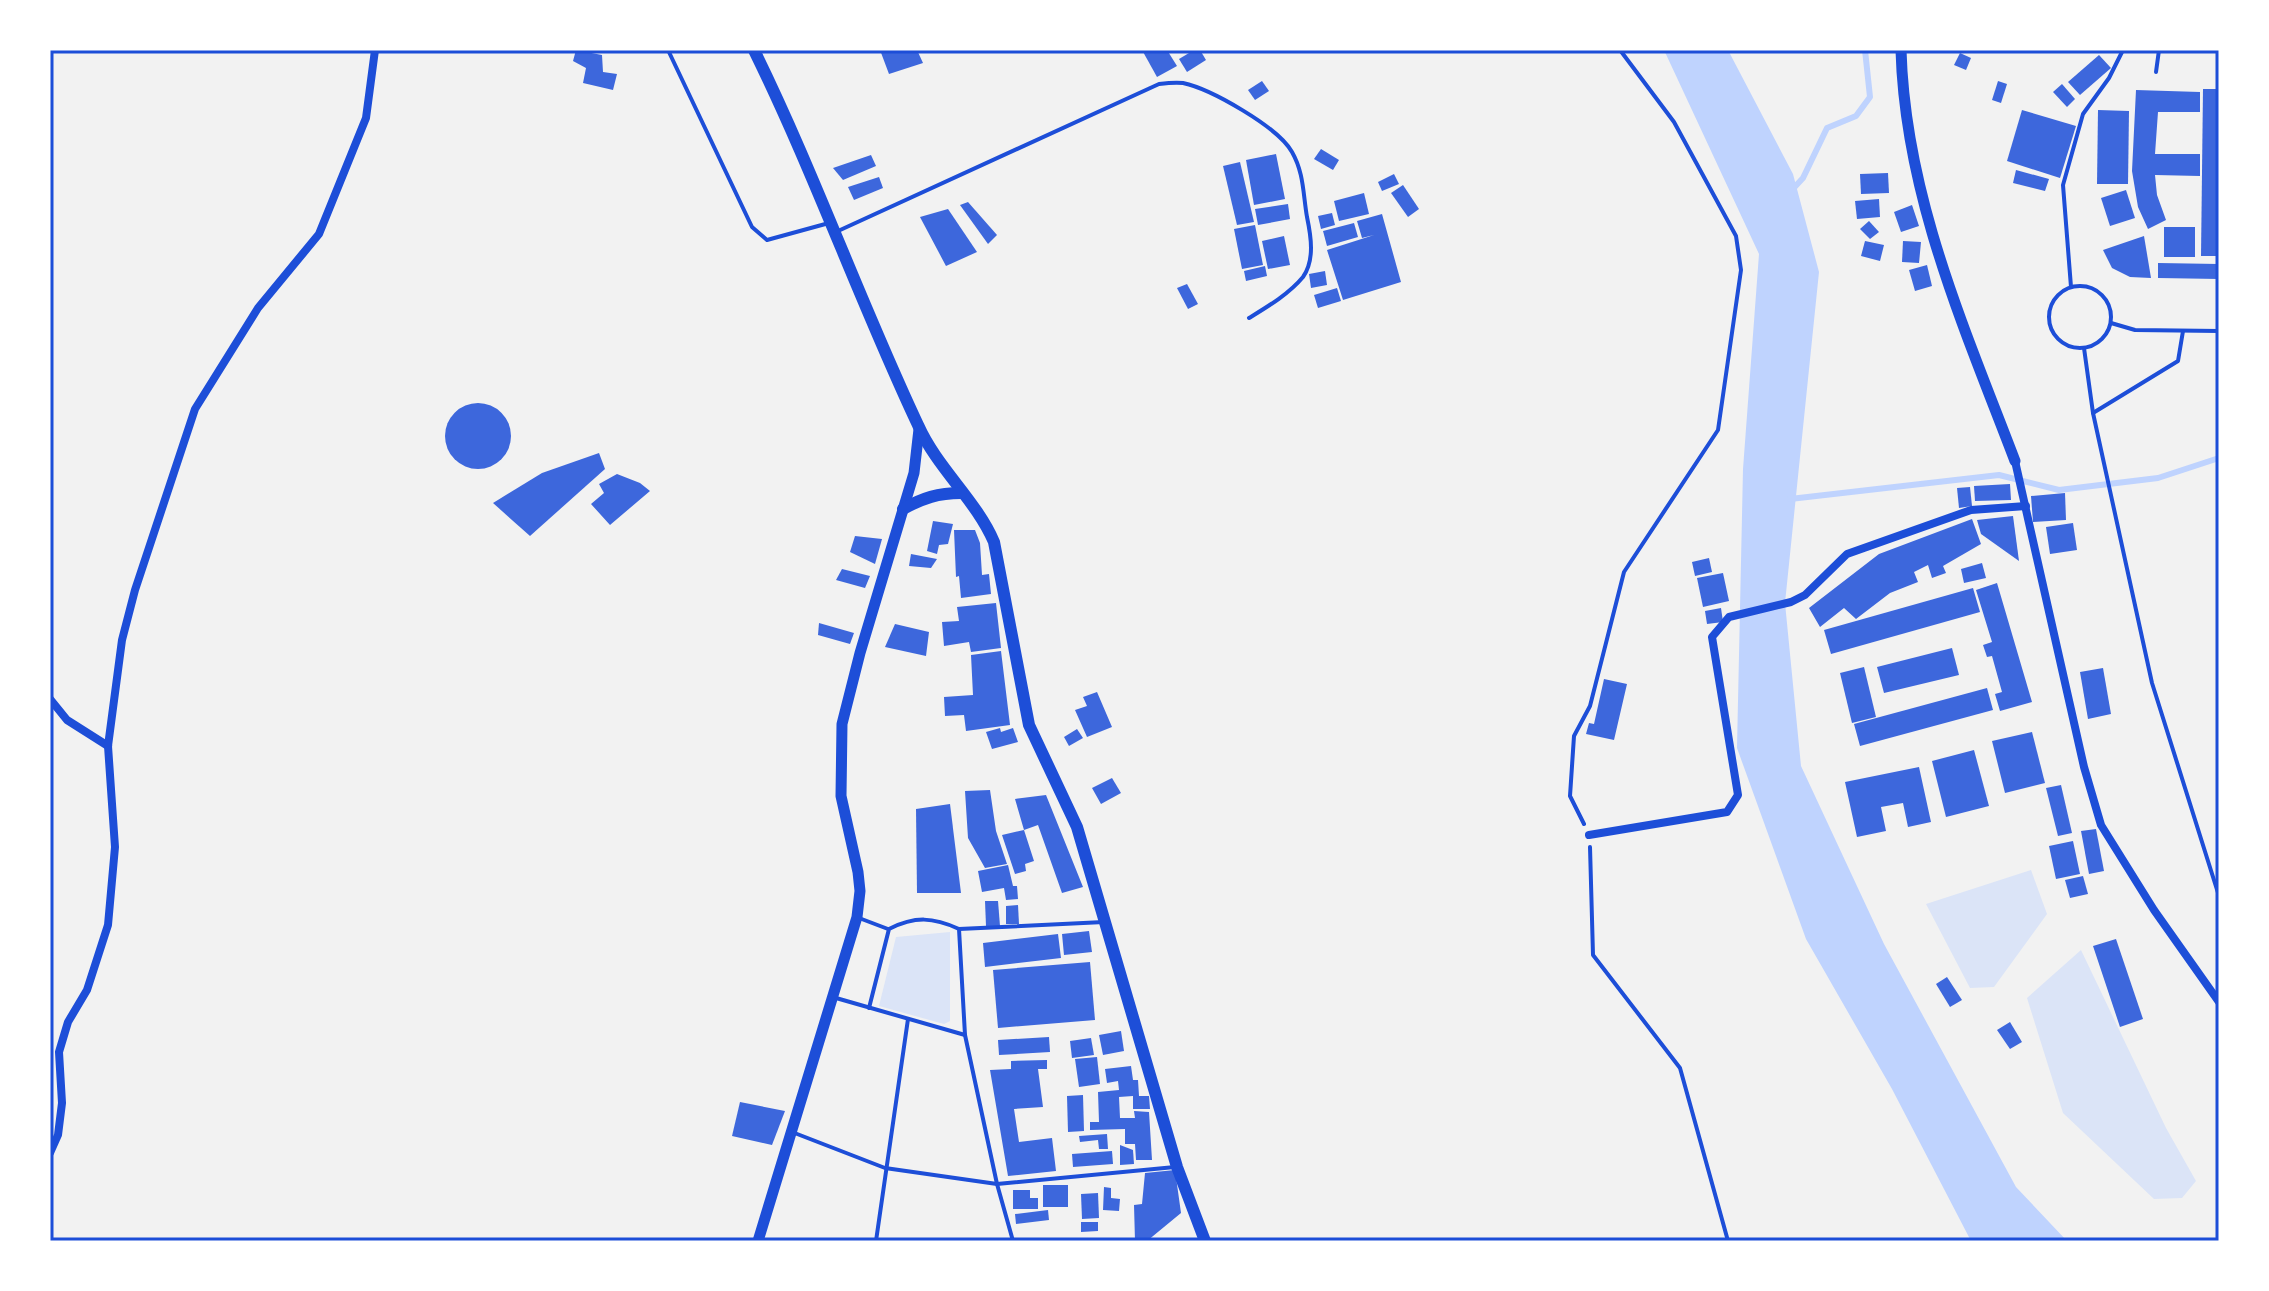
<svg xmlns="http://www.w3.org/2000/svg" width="2269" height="1291" viewBox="0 0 2269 1291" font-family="'Nunito Sans',sans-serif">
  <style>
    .green { fill: #dbe4f7 }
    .water { fill: #bfd3fe }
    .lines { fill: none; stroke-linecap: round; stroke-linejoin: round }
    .stream { stroke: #bfd3fe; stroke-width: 6 }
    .building { fill: #3d67dc }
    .path { stroke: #1d4ed8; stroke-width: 4 }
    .service { stroke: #1d4ed8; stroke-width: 4 }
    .minor { stroke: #1d4ed8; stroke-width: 8 }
    .tertiary { stroke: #1d4ed8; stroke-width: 11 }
    .secondary { stroke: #1d4ed8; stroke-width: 12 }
    .neatline { fill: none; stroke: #1d4ed8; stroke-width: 3 }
  </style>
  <rect width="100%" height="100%" fill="#f2f2f2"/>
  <g class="green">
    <path d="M2031 870 2047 914 1994 987 1970 988 1926 904Z"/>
    <path d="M950 932V1021L944 1024 879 1006 896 937Z"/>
    <path d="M2081 950 2166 1128 2196 1181 2182 1198 2154 1199 2063 1113 2027 998Z"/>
  </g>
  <path class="water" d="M1664 50H1728L1793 174 1819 272 1785 603 1801 766 1884 944 2016 1187 2067 1241H1971L1892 1089 1806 939 1737 748 1743 469 1759 254Z"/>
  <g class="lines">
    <g class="stream">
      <path d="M1790 192 1803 178 1827 128 1856 116 1870 97 1865 50"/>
      <path d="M1790 499 1999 475 2059 490 2158 478 2219 458"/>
    </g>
  </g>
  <g class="building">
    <path d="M576 50 602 55 603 72 617 74 613 90 583 83 586 68 573 61Z"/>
    <path d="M880 50H917L923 63 889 74Z"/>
    <path d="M1142 50H1167L1177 66 1157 77Z"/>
    <path d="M1194 50H1200L1206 60 1187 72 1179 59Z"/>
    <path d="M1960 53 1971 58 1966 70 1954 65Z"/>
    <path d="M2099 55 2111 68 2080 95 2068 82Z"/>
    <path d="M1262 81 1269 91 1255 100 1248 90Z"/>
    <path d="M1998 81 2007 84 2001 103 1992 100Z"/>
    <path d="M2062 84 2075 99 2067 107 2053 92Z"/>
    <path d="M2203 89H2219V256H2201Z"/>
    <path d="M2136 90 2200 92V112H2158L2155 154H2200V176L2155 175 2157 195 2166 220 2148 229 2138 207 2132 171Z"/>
    <path d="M2022 110 2076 126 2060 178 2007 161Z"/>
    <path d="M2098 110 2129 111 2128 184H2097Z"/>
    <path d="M1321 149 1339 160 1333 170 1314 159Z"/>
    <path d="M1276 154 1285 199 1254 205 1246 160Z"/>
    <path d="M871 155 876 166 843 180 833 168Z"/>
    <path d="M1240 162 1254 222 1237 225 1223 166Z"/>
    <path d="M2016 170 2049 179 2045 191 2013 183Z"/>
    <path d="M1888 173 1889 193 1861 194 1860 174Z"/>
    <path d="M1394 174 1399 184 1382 191 1378 182Z"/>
    <path d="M879 177 883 188 854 200 848 187Z"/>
    <path d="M1403 185 1419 209 1408 217 1391 193Z"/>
    <path d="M2126 190 2135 218 2110 226 2101 198Z"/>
    <path d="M1364 193 1369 214 1339 221 1334 201Z"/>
    <path d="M1879 199 1880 217 1857 219 1855 201Z"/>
    <path d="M968 202 997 235 988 244 960 205Z"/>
    <path d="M1288 204 1290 219 1258 225 1255 209Z"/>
    <path d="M1912 205 1919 226 1901 232 1894 212Z"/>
    <path d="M948 209 977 252 946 266 920 217Z"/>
    <path d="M1332 213 1335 225 1321 229 1318 216Z"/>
    <path d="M1382 214 1401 282 1343 300 1327 250 1374 235 1362 238 1357 221Z"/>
    <path d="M1869 221 1879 232 1870 239 1860 229Z"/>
    <path d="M1354 223 1358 237 1327 246 1323 231Z"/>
    <path d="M1255 225 1263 265 1242 269 1234 229Z"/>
    <rect x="2164" y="227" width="31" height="30"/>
    <path d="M1284 236 1290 265 1268 269 1262 241Z"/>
    <path d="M2144 236 2151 278 2130 277 2112 268 2103 250Z"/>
    <path d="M1865 241 1884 245 1880 261 1861 256Z"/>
    <path d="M1903 241 1921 242 1919 263 1902 262Z"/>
    <path d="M2158 263 2219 264V279L2158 278Z"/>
    <path d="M1927 265 1932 286 1915 291 1909 270Z"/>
    <path d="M1265 266 1267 276 1246 281 1244 271Z"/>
    <path d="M1325 271 1327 285 1311 288 1309 274Z"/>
    <path d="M1187 284 1198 304 1188 309 1177 288Z"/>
    <path d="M1337 288 1341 301 1318 308 1314 295Z"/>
    <circle cx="478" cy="436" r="33"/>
    <path d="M599 453 605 469 530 536 493 503 542 473Z"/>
    <path d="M617 474 640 483 650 491 610 525 591 504 604 493 599 484Z"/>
    <path d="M2010 484 2011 500 1975 501 1974 486Z"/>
    <path d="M1970 487 1972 506 1959 508 1957 488Z"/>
    <path d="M2065 493 2066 520 2033 522 2031 496Z"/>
    <path d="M2013 516 2019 561 1981 534 1977 520Z"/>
    <path d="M1972 519 1981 544 1943 566 1946 573 1932 578 1928 565 1914 572 1918 582 1890 593 1856 619 1844 608 1820 627 1809 608 1879 554Z"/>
    <path d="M933 521 953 524 948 544 939 545 937 554 927 551Z"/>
    <path d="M2073 523 2077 550 2050 554 2046 527Z"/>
    <path d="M954 530H975L980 543 982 575 989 574 991 594 961 598 959 576 956 577Z"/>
    <path d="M855 536 882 539 875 564 850 552Z"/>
    <path d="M911 554 937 559 931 568 909 566Z"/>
    <path d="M1709 558 1712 572 1695 576 1692 562Z"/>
    <path d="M1982 563 1986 578 1964 583 1961 569Z"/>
    <path d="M842 569 870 576 865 588 836 580Z"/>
    <path d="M1723 573 1729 601 1703 607 1697 578Z"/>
    <path d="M1997 583 2032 702 2000 711 1995 694 2002 692 1992 656 1987 657 1983 645 1992 642 1976 590Z"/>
    <path d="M1973 588 1980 612 1831 654 1824 630Z"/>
    <path d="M996 603 1001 648 971 652 969 642 944 646 942 622 959 621 957 607Z"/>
    <path d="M1721 608 1723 622 1707 624 1705 611Z"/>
    <path d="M819 623 854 633 850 644 818 635Z"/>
    <path d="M895 624 929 632 926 656 885 647Z"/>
    <path d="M1952 648 1959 675 1884 693 1877 667Z"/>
    <path d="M1001 651 1010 725 966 731 964 715 945 716 944 697 973 695 971 655Z"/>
    <path d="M1864 667 1876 717 1852 723 1840 673Z"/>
    <path d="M2103 668 2111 714 2088 719 2080 672Z"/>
    <path d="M1604 679 1627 684 1614 740 1586 734 1589 723 1594 724Z"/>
    <path d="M1987 688 1993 710 1860 746 1854 724Z"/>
    <path d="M1097 692 1112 727 1087 737 1075 710 1087 706 1083 697Z"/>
    <path d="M1000 728 1001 732 1013 728 1018 742 992 749 986 732Z"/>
    <path d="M1077 729 1083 738 1069 746 1064 737Z"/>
    <path d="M2032 732 2045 783 2005 793 1992 741Z"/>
    <path d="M1974 750 1989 806 1946 817 1932 761Z"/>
    <path d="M1919 767 1931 822 1908 827 1903 803 1881 807 1886 831 1857 837 1845 782Z"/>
    <path d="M1112 778 1121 793 1101 804 1092 788Z"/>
    <path d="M2061 785 2072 833 2058 836 2046 788Z"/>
    <path d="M990 790 996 831 1007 864 985 868 968 838 965 791Z"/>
    <path d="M1046 795 1083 887 1062 893 1038 825 1024 830 1015 799Z"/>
    <path d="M950 804 961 893H917L916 809Z"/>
    <path d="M2096 829 2104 871 2089 874 2081 831Z"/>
    <path d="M1024 830 1034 861 1025 864 1026 871 1015 874 1002 835Z"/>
    <path d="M2073 841 2080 874 2056 879 2049 846Z"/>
    <path d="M1008 865 1013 886H1017L1018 899 1006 900 1004 888 982 892 978 871Z"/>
    <path d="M2083 876 2088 894 2070 898 2065 880Z"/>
    <path d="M985 901H998L1000 926H986Z"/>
    <path d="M1018 905 1019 924H1006V906Z"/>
    <path d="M1089 931 1092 952 1064 955 1062 934Z"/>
    <path d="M1058 934 1061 958 985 967 983 943Z"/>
    <path d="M2116 939 2143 1019 2120 1027 2093 946Z"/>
    <path d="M1090 962 1095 1020 998 1028 993 970Z"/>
    <path d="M1947 977 1962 1000 1950 1007 1936 984Z"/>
    <path d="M2010 1022 2022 1042 2010 1049 1997 1030Z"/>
    <path d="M1121 1031 1124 1051 1103 1055 1099 1035Z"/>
    <path d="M1049 1037 1050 1052 999 1055 998 1040Z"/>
    <path d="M1091 1038 1094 1055 1072 1058 1070 1041Z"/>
    <path d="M1097 1057 1100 1084 1079 1087 1075 1059Z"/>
    <path d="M1047 1060V1069H1038L1043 1107 1014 1109 1019 1142 1052 1138 1056 1171 1008 1176 990 1070 1011 1069V1061Z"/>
    <path d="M1131 1066 1133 1080H1138L1139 1096H1149L1150 1109H1133V1096L1119 1097 1120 1118H1135L1134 1111 1149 1112 1152 1160H1136L1135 1144H1125V1129L1090 1130V1122H1099L1098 1092 1119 1090 1118 1081 1107 1083 1105 1069Z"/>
    <path d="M1083 1095 1084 1131 1068 1132 1067 1096Z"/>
    <path d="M740 1102 785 1111 772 1145 732 1136Z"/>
    <path d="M1107 1134 1108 1149H1099L1098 1140 1080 1142 1079 1136Z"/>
    <path d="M1120 1145 1133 1150 1134 1164 1120 1165Z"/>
    <path d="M1112 1151 1113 1164 1073 1167 1072 1154Z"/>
    <path d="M1175 1170 1181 1213 1147 1241H1135L1134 1205 1142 1204 1145 1173Z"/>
    <rect x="1043" y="1185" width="25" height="22"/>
    <path d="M1104 1187 1111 1188V1198L1120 1199 1119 1211 1103 1210Z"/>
    <path d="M1013 1190H1030V1198H1038V1209H1013Z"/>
    <path d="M1098 1193 1099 1218 1082 1219 1081 1194Z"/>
    <path d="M1048 1210 1049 1220 1016 1224 1015 1214Z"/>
    <path d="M1081 1222H1098V1231L1081 1232Z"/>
  </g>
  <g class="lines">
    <g class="path">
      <path d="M1584 824 1570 796 1574 736 1590 706 1624 572 1718 430 1741 270 1736 236 1674 122 1620 50"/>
      <path d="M1590 847 1593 955 1680 1068 1728 1241"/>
    </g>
    <g class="service">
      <path d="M668 50 752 227 767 240 829 223"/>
      <path d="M2156 72 2159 50"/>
      <path d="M838 231 1159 84C1167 83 1175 82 1183 83 1211 89 1278 127 1292 152 1304 173 1303 194 1307 217 1311 236 1315 260 1303 277 1289 294 1267 307 1249 318"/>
      <circle cx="2080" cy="317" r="31"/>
      <path d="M2071 287 2063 185 2083 114 2109 78 2123 50"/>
      <path d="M2111 323 2135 330 2219 331"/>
      <path d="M2084 348 2093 413 2152 683 2219 896"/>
      <path d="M2093 413 2178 361 2183 331"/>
      <path d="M859 918 888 929"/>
      <path d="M959 929 1104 922"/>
      <path d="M836 998 965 1035"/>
      <path d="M869 1008 889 929C915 916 933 917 959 929L965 1035 997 1184 1013 1241"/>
      <path d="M792 1132 885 1168 997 1184 1175 1167"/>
      <path d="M876 1241 908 1019"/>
    </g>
    <g class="minor">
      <path d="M2015 461 2084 767 2101 825 2154 910 2219 1002"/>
      <path d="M50 699 67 720 108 746"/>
      <path d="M1589 835 1727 812 1738 795 1712 637 1729 617 1791 602 1805 595 1847 554 1971 510 2026 506"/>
      <path d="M50 1153 58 1135 62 1103 59 1052 68 1022 87 990 108 925 115 847 108 746 122 640 135 590 195 409 258 308 319 234 366 118 375 50"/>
    </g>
    <g class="tertiary">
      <path d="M1901 50C1905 195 1964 327 2015 461"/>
      <path d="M758 1241 857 917 860 891 858 872 841 796 842 724 860 653 914 473 919 429"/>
    </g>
    <g class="secondary">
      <path d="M754 50C814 172 860 302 918 425 937 468 976 500 994 542L1029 725 1077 827 1177 1167 1205 1241"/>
      <path d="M903 509C923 498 938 493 961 493"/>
    </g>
  </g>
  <rect width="2269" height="1291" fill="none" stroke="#ffffff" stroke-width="104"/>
  <rect x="52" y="52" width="2165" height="1187" class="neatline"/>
</svg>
